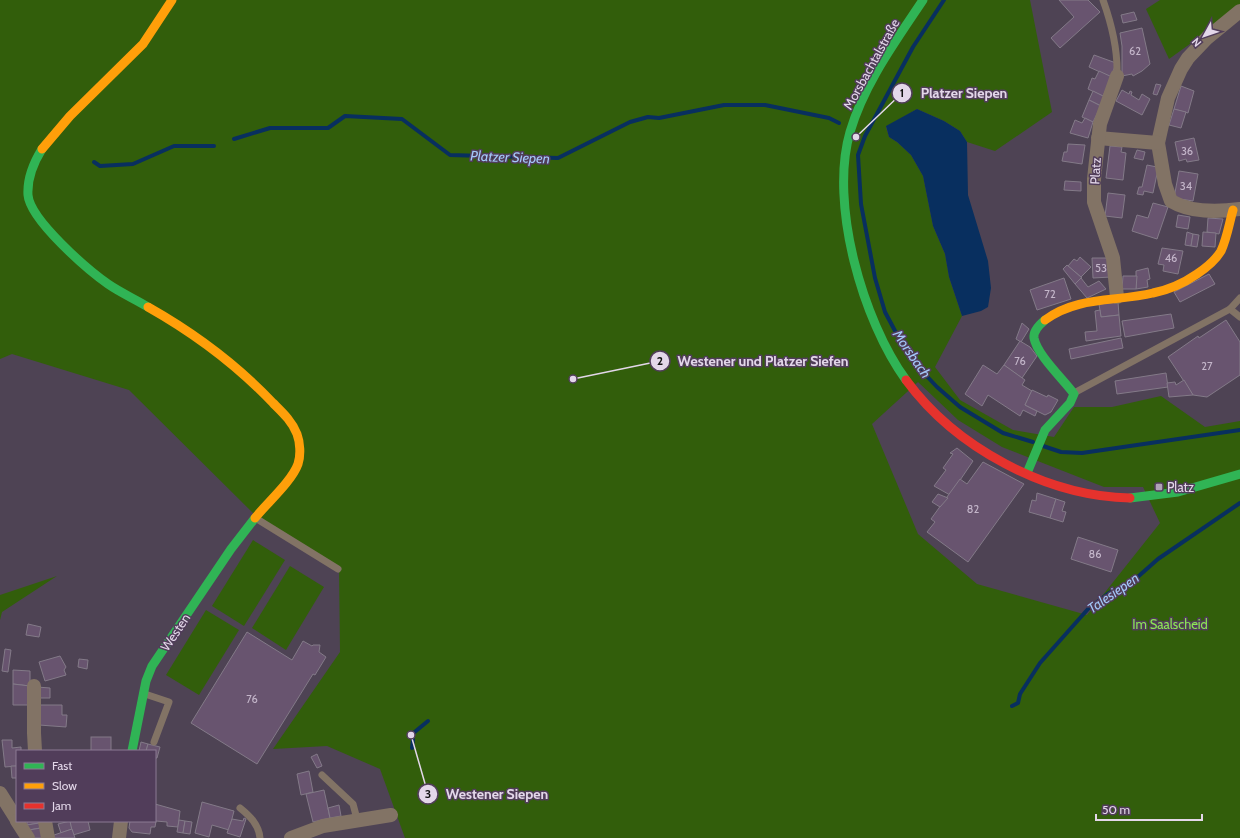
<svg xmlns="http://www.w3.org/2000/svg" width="1240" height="838" viewBox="0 0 1240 838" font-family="Cabin,sans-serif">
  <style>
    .green { fill: #325e0b; fill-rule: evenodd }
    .water { fill: #082f5f }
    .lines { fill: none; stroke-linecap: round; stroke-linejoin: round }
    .stream { stroke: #082f5f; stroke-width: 4 }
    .building { fill: #68546f; stroke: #837a88 }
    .lane { stroke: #827365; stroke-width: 7 }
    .street { stroke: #827365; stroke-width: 14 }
    .fast { stroke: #30b455; stroke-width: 9 }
    .slow { stroke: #ff9f0a; stroke-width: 9 }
    .jam { stroke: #e5322d; stroke-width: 9 }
    .poi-dot { fill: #afa3b5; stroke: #513d5a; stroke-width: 1.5 }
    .labels { text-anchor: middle; stroke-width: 3; stroke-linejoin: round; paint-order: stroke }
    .number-label { font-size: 11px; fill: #c4b6ca }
    .street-label { font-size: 13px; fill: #e3d7e9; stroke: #513d5a }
    .poi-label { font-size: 13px; fill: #e3d7e9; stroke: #513d5a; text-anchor: start }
    .park-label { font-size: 13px; fill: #8ce655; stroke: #513d5a }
    .water-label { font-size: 14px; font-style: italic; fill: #a3c8f8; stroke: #513d5a }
    .leader { fill: none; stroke: #e3d7e9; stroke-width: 1.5 }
    .callout-dot { fill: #e3d7e9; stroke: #513d5a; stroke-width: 1.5 }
    .mark-label { font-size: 12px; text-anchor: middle; font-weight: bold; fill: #111 }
    .callout-label { font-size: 14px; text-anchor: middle; font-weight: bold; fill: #e3d7e9; stroke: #513d5a; stroke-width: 3; stroke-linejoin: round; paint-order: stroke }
  </style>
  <rect width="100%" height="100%" fill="#4e4354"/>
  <g class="green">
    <path d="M0 0H1030L1052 112 995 151 967 142 960 131 944 121 917 109 886 127 889 137 897 142 911 155 923 176 933 226 945 254 949 277 962 316 935 367 960 400 1013 430 1054 437 1074 407H1112L1161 396 1205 427 1240 421V838H405L380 769 327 746 273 749 340 652 339 567 254 514 129 390 12 354 0 359ZM918 382 958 420 1002 447 1104 487H1143L1160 523 1087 615 977 584 918 534 872 424Z"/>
    <path d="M1160 0H1240V8L1169 59 1146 9Z"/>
    <path d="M253 540 285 560 244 626 212 606Z"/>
    <path d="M290 566 324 587 286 650 252 628Z"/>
    <path d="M57 576 2 612 0 620V595Z"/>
    <path d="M206 610 239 630 199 695 166 675Z"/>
  </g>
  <path class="water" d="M917 109 944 121 960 131 967 142 968 195 988 261 991 288 988 307 981 311 962 316 949 277 945 254 933 226 923 176 911 155 897 142 889 137 886 126Z"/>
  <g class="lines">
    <g class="stream">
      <path d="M944 0 913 47 865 136 858 155 861 204 875 278 885 312 902 344 921 370 937 387 960 407 1003 433 1033 442"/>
      <path d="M234 139 270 128H328L345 116 402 119 450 155 558 158 630 122 648 117 659 118 724 105H765L829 118 839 123"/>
      <path d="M94 162 100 166 133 164 174 146H214"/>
      <path d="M1043 446 1061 452 1082 453 1240 430"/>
      <path d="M1012 706 1018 703 1020 694 1040 663 1088 609 1109 593 1132 582 1158 559 1240 503"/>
      <path d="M412 748 413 740 411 735 428 721"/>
    </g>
  </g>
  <g class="building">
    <path d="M1059 0H1088L1100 12 1060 48 1051 38 1074 17Z"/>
    <path d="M1134 12 1137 20 1123 23 1121 15Z"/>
    <path d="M1142 28 1150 64 1142 71 1133 76 1132 74 1122 76V46L1120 33Z"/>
    <path d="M1094 55 1116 63 1111 77 1089 67Z"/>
    <path d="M1099 71 1112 77 1103 96 1088 89 1092 78 1095 79Z"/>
    <path d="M1156 84 1161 85 1157 95 1153 94Z"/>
    <path d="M1181 86 1194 91 1188 113 1174 109Z"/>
    <path d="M1122 90 1129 94 1130 91 1132 92 1131 95 1139 100 1142 94 1150 99 1142 115 1116 101Z"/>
    <path d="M1093 91 1105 97 1101 106 1089 100Z"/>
    <path d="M1089 100 1101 106 1093 122 1082 117Z"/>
    <path d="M1174 109 1186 112 1181 128 1169 125Z"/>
    <path d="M1085 118 1093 122 1088 138 1070 133 1075 120 1082 123Z"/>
    <path d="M1194 138 1199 160 1187 162 1186 159 1179 161 1175 142Z"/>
    <path d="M1068 144 1085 145 1082 164 1062 161 1064 152H1067Z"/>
    <path d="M1110 146 1122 147 1121 152 1126 153 1123 180 1106 178Z"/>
    <path d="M1137 150 1145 152 1143 160 1134 158Z"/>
    <path d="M1147 165 1157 167 1158 169 1153 193 1144 191 1143 195 1137 194 1139 187H1142Z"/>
    <path d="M1179 171 1198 174 1193 201 1174 198Z"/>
    <path d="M1065 181 1081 182V191L1064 190Z"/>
    <path d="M1108 193 1125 195 1122 218 1105 216Z"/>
    <path d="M1153 203 1168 207 1157 239 1132 231 1137 215 1148 218Z"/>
    <path d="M1178 215 1190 217 1188 229 1176 227Z"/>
    <path d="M1208 218 1223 219 1219 234 1207 232Z"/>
    <path d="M1187 232 1193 234 1191 246 1185 245Z"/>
    <path d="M1203 232 1216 233 1215 247 1202 246Z"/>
    <path d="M1193 234 1199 235 1197 247 1191 246Z"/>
    <path d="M1162 248 1183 251 1178 274 1163 271 1164 265 1158 264Z"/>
    <path d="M1080 257 1091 267 1081 277 1068 266 1074 259 1077 261Z"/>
    <path d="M1092 258H1110L1111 277 1093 278Z"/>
    <path d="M1067 265 1082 278 1075 284 1063 269Z"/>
    <path d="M1148 268 1150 279 1147 280 1148 287 1136 289V271Z"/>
    <path d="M1209 274 1215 284 1180 302 1174 292Z"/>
    <path d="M1123 276H1137L1136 289H1122Z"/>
    <path d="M1064 278 1071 299 1037 310 1030 290Z"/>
    <path d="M1081 278 1088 287 1099 281 1106 289 1087 298 1075 284Z"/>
    <path d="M1118 302 1119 315 1101 317 1099 304Z"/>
    <path d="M1100 310 1101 317 1119 315 1121 336 1086 341 1085 332 1097 331 1095 311Z"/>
    <path d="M1171 314 1174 328 1125 337 1122 321Z"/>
    <path d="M1226 320 1240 342V375L1207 397 1193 395 1168 357 1198 336 1199 338Z"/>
    <path d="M1022 323 1029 329 1021 342 1016 339Z"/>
    <path d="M1121 338 1123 348 1071 359 1069 349Z"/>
    <path d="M1020 341 1030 347 1037 356 1022 378 1004 365Z"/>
    <path d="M983 365 997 374 1004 365 1025 380 1022 385 1032 391 1025 405 1037 411 1035 416 1023 410 1020 416 988 395 982 406 965 394Z"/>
    <path d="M1166 373 1168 387 1117 394 1115 381Z"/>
    <path d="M1184 380 1193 395 1169 397 1167 383 1175 382 1176 385Z"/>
    <path d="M1032 390 1047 397 1048 395 1058 400 1051 412 1045 415 1025 405Z"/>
    <path d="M957 448 973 461 950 495 934 486 946 470 943 468 953 454 950 453Z"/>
    <path d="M983 462 1024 484 968 562 927 532 935 522 931 519 960 479 967 484Z"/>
    <path d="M1037 493 1056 499 1050 518 1029 512 1032 500 1036 501Z"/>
    <path d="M938 494 948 498 940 507 932 502Z"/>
    <path d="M1056 499 1065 502 1062 511 1066 512 1063 522 1050 518Z"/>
    <path d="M1078 537 1118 550 1111 572 1071 559Z"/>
    <path d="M28 624 41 627 39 637 26 635Z"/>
    <path d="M247 632 292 660 303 641 312 646 313 645H320L319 652 326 657 315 675 313 674 257 764 191 723Z"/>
    <path d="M5 649 11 650 8 672 2 671Z"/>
    <path d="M60 656 66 667 64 670 66 675 45 681 39 662Z"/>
    <path d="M79 659 88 660 87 669 78 667Z"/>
    <path d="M13 670 30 671V686L13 684Z"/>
    <path d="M13 684 30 686V705H13Z"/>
    <path d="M37 687 50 688V698H37Z"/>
    <path d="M40 705H62V715H67L66 727 39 725Z"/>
    <rect x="91" y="737" width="20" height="14"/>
    <path d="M2 740H12V748L21 747V751H17V766L5 767Z"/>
    <path d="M141 742 148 744 146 751H139Z"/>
    <path d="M148 744 160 747 157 758H155V751H146Z"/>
    <path d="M317 754 322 766 317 768 311 757Z"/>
    <path d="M11 766H17V778H12Z"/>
    <path d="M309 771 313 792 301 795 297 774Z"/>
    <path d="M324 790 330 818 313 822 306 794Z"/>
    <path d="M202 802 234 811 229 830 212 825 209 837 195 833Z"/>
    <path d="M155 804 180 811 178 827 167 826V822L156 821 155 827H151L150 834 132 832 129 828 130 821H155Z"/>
    <path d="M339 805 341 816 330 818 328 808Z"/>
    <path d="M244 818 246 819 240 837 227 833 232 819 243 821Z"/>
    <path d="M179 820 185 821 183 833 177 832Z"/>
    <path d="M27 821H39V823L27 825Z"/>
    <path d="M70 821 72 829 61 833 58 824Z"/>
    <path d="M70 821H88L90 830 73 835Z"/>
    <path d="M185 821 192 822 190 834 183 833Z"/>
    <path d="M39 823 40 828 29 830 27 825Z"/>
    <path d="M41 828 43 838H33L29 830Z"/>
    <path d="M72 829 75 838H52L51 836Z"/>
  </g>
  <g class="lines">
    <g class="lane">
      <path d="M1103 0C1112 25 1118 49 1117 76"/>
      <path d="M1230 309 1240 317"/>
      <path d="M1074 393 1230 309 1240 298"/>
      <path d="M257 519 338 569"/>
      <path d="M145 694 169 702 154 742"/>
      <path d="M322 775 353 804 357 819"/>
      <path d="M240 808C250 816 259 825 260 838"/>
    </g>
    <g class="street">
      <path d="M1240 11 1207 38 1188 58 1181 69 1168 98 1158 143 1165 184 1171 201C1191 213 1217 212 1240 209"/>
      <path d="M1098 138 1158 143"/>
      <path d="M1117 297 1113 258 1094 202V179L1100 124 1117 76"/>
      <path d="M34 686V733L35 751"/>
      <path d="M0 793 17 820"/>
      <path d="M17 821 28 838"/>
      <path d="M45 821 48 838"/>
      <path d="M119 838 121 821"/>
      <path d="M291 838 323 826 391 815"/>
    </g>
    <g class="fast">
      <path d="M42 149C34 162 27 179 28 195 30 220 88 270 108 284 121 293 135 299 148 307"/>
      <path d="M906 380C863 321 829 204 850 132 864 84 895 42 923 0"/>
      <path d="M1027 473 1045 430 1070 403 1074 394C1064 380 1037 355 1034 338 1033 331 1039 325 1045 320"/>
      <path d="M1130 498 1178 492 1240 474"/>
      <path d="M132 751 146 681 152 666 231 549 255 518"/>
    </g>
    <g class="slow">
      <path d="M42 149 70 116 143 44 172 0"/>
      <path d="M148 307C194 333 236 364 273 403 282 412 292 421 297 434 300 442 301 455 298 464 292 481 267 503 255 518"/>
      <path d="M1045 320C1077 296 1116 302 1153 293 1168 290 1184 283 1197 274 1206 268 1215 261 1221 251 1227 238 1229 224 1233 210"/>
    </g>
    <path class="jam" d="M906 380C956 448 1046 496 1130 498"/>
  </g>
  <rect class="poi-dot" x="1155" y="483" width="8" height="8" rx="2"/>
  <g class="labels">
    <g class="number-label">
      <text x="1135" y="55">62</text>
      <text x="1187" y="155">36</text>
      <text x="1186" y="190">34</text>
      <text x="1171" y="262">46</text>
      <text x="1101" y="272">53</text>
      <text x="1050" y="298">72</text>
      <text x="1020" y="365">76</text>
      <text x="1207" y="370">27</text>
      <text x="973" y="513">82</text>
      <text x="1095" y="558">86</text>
      <text x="252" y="703">76</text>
    </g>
    <g class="street-label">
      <text transform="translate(871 64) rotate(-61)" y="5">Morsbachtalstraße</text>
      <text transform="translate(1095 171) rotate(-87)" y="5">Platz</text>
      <text transform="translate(175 632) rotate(-56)" y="5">Westen</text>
    </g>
    <g class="poi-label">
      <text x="1167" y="492">Platz</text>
    </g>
    <g class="park-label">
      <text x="1170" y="629">Im Saalscheid</text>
    </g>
    <g class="water-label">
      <text transform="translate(510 157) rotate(2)" y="5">Platzer Siepen</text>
      <text transform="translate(912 354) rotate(55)" y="5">Morsbach</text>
      <text transform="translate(1113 593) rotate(-35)" y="5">Talesiepen</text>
    </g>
  </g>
  <path class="leader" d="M856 137L902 93M573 379L660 361M411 735L428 794"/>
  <g class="callout-dot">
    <circle cx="856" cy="137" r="4"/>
    <circle cx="573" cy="379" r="4"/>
    <circle cx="411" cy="735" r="4"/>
    <circle cx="902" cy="93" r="10"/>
    <circle cx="660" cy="361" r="10"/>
    <circle cx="428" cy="794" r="10"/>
  </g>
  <g class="mark-label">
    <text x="902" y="97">1</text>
    <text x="660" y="365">2</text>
    <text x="428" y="798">3</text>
  </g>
  <g class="callout-label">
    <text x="964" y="98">Platzer Siepen</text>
    <text x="763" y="366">Westener und Platzer Siefen</text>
    <text x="497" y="799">Westener Siepen</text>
  </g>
  <rect x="16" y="750" width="140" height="72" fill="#513d5a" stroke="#8b7b93"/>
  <rect x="24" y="763" width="20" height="6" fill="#30b455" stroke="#8b7b93"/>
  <text x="52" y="770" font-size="12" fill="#e3d7e9">Fast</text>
  <rect x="24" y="783" width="20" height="6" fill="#ff9f0a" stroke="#8b7b93"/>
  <text x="52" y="790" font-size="12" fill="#e3d7e9">Slow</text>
  <rect x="24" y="803" width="20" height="6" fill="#e5322d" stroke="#8b7b93"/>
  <text x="52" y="810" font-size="12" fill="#e3d7e9">Jam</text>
  <g transform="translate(1204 36) rotate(230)" stroke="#513d5a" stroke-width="3" paint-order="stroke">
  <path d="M0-3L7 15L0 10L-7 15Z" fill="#e3d7e9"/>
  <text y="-6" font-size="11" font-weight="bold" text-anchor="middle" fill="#e3d7e9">N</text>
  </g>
  <path d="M1096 814v6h106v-6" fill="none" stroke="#e3d7e9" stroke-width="2"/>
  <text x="1102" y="814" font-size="12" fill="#e3d7e9" stroke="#513d5a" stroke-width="3" paint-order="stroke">50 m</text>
</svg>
